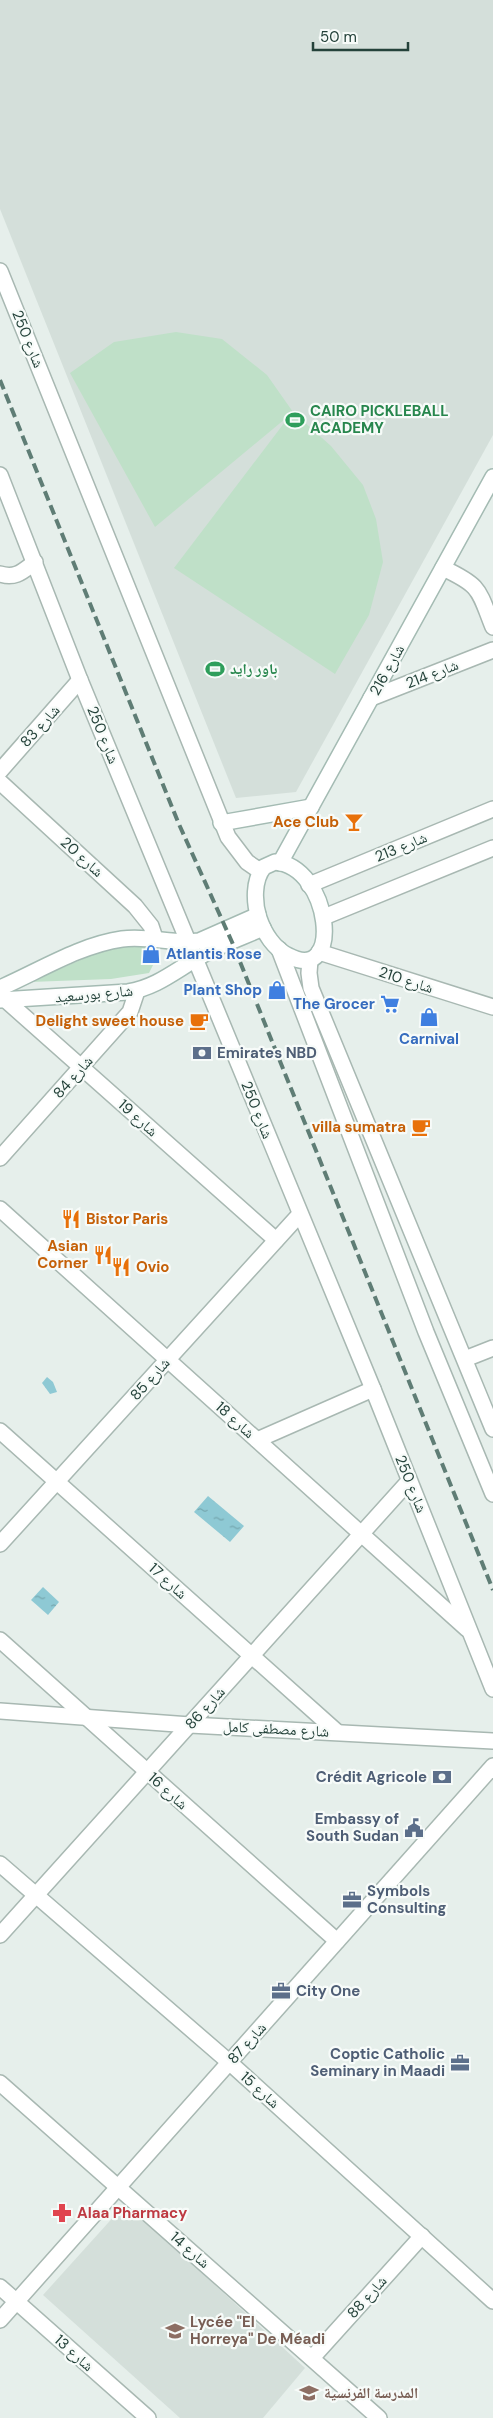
<svg xmlns="http://www.w3.org/2000/svg" width="493" height="2418" viewBox="0 0 493 2418" font-family="'DM Sans','Noto Naskh Arabic',sans-serif">
  <style>
    .built { fill: #d4dfda }
    .garden { fill: #bfe0c8 }
    .water { fill: url(#water-ripples) }
    .lines { fill: none; stroke-linecap: round; stroke-linejoin: round }
    .minor-casing { stroke: #a8b8b2; stroke-width: 18 }
    .secondary-casing { stroke: #a4bbb3; stroke-width: 18 }
    .minor { stroke: #fff; stroke-width: 15 }
    .secondary { stroke: #fff; stroke-width: 15 }
    .rail { stroke: #5f7d75; stroke-width: 4; stroke-dasharray: 10 5; stroke-linecap: butt }
    .labels { text-anchor: middle; stroke-width: 4.5; stroke-linejoin: round; paint-order: stroke }
    .street-label { font-size: 15px; fill: #24423a; stroke: #f7fbf9 }
    .leisure-label { font-size: 15px; font-weight: bold; fill: #27864d; stroke: #f7fbf9; text-anchor: start }
    .food-label { font-size: 15px; font-weight: bold; fill: #c56008; stroke: #f7fbf9; text-anchor: end }
    .shop-label { font-size: 15px; font-weight: bold; fill: #366cbe; stroke: #f7fbf9; text-anchor: end }
    .service-label { font-size: 15px; font-weight: bold; fill: #4e5e75; stroke: #f7fbf9; text-anchor: start }
    .health-label { font-size: 15px; font-weight: bold; fill: #be3a42; stroke: #f7fbf9; text-anchor: start }
    .education-label { font-size: 15px; font-weight: bold; fill: #785e54; stroke: #f7fbf9; text-anchor: start }
  </style>
  <defs>
    <pattern id="water-ripples" width="26" height="14" patternUnits="userSpaceOnUse" patternTransform="scale(1.25)"><rect width="26" height="14" fill="#8ec9d4"/><path d="M2 4q2-2 4 0t4 0M15 11q2-2 4 0t4 0" fill="none" stroke="#74a5ad"/></pattern>
  </defs>
  <rect width="100%" height="100%" fill="#e6efeb"/>
  <g class="built">
    <path d="M0 0H493V435L296 792 236 798 0 209Z"/>
    <path d="M126 2203 305 2368 263 2418H180L43 2295Z"/>
  </g>
  <g class="garden">
    <path d="M176 332 222 339 267 375 293 412 331 446 363 485 376 519 383 562 369 615 335 674 174 568 291 414 155 527 70 373 114 342Z"/>
    <path d="M139 942 153 948 156 959 149 973 111 979 30 982 108 948Z"/>
  </g>
  <g class="water">
    <path d="M47 1377 53 1382 57 1392 50 1394 42 1383Z"/>
    <path d="M208 1496 244 1526 230 1542 194 1512Z"/>
    <path d="M43 1587 59 1602 48 1615 31 1600Z"/>
  </g>
  <g class="lines">
    <g class="minor-casing">
      <g id="minor">
        <path d="M0 271 228 837 247 862 260 871"/>
        <path d="M0 475 80 680 373 1389 493 1689"/>
        <path d="M443 568C481 586 478 589 493 627"/>
        <path d="M0 574C16 579 23 571 35 562"/>
        <path d="M371 698 493 650"/>
        <path d="M0 771 80 680"/>
        <path d="M0 782 135 906 151 926 155 938"/>
        <path d="M309 885 493 809"/>
        <path d="M324 917 493 848"/>
        <path d="M279 949 426 1332 493 1494"/>
        <path d="M319 952 493 1007"/>
        <path d="M310 960 309 973 311 988 493 1429"/>
        <path d="M0 995 276 1240"/>
        <path d="M0 1158 130 1012 137 991"/>
        <path d="M0 1209 467 1629"/>
        <path d="M465 1359 493 1348"/>
        <path d="M0 1431 336 1731"/>
        <path d="M257 1440 373 1389"/>
        <path d="M0 1544 300 1214"/>
        <path d="M0 1640 337 1941"/>
        <path d="M0 1711 190 1725 493 1741"/>
        <path d="M0 1864 229 2062 493 2301"/>
        <path d="M0 1935 409 1481"/>
        <path d="M0 2083 379 2418"/>
        <path d="M0 2287 148 2418"/>
        <path d="M0 2320 493 1766"/>
        <path d="M312 2358 422 2236"/>
      </g>
    </g>
    <g class="secondary-casing">
      <g id="secondary">
        <path d="M221 823 311 807"/>
        <path d="M275 862C331 866 344 985 289 956 274 949 264 933 259 918 254 903 253 880 264 867Z"/>
        <path d="M280 863 493 477"/>
        <path d="M0 988C39 971 80 945 122 939 148 935 174 945 199 941L258 915"/>
        <path d="M0 1000 128 992C158 987 177 969 203 955 222 944 243 937 263 928"/>
      </g>
    </g>
    <use href="#minor" class="minor"/>
    <use href="#secondary" class="secondary"/>
    <path class="rail" d="M0 380 178 822 232 942 493 1590"/>
  </g>
  <defs>
    <g id="stadium-bare" transform="scale(1.5)"><path d="M0-5a6.5 5 0 1 0 0 10a6.5 5 0 1 0 0-10ZM-3.5-1.8h7v3.6h-7Z" fill="#2e9e5b" stroke="#f7fbf9" stroke-width="2.5" paint-order="stroke"/></g>
    <g id="bar-bare" transform="scale(1.5)"><path d="M-6-5H6L.8 .8V4.5H3.5V6h-7V4.5H-.8V.8Z" fill="#e8710a" stroke="#f7fbf9" stroke-width="2.5" paint-order="stroke"/></g>
    <g id="shop-bare" transform="scale(1.5)"><path d="M-5-2.5h2.3a2.7 3.5 0 0 1 5.4 0H5L5.5 6h-11ZM-1.5-2.5h3a1.5 2.3 0 0 0-3 0Z" fill="#3f7fe0" stroke="#f7fbf9" stroke-width="2.5" paint-order="stroke"/></g>
    <g id="supermarket-bare" transform="scale(1.5)"><path d="M-6-5.5h2.5l.6 2H6L4.5 2H-2.5L-4.4-4H-6ZM-1.5 3.2a1.3 1.3 0 1 0 .1 0ZM3 3.2a1.3 1.3 0 1 0 .1 0Z" fill="#3f7fe0" stroke="#f7fbf9" stroke-width="2.5" paint-order="stroke"/></g>
    <g id="cafe-bare" transform="scale(1.5)"><path d="M-5.5-4.5H6V0H3Q3 3.5 0 3.5H-2.5Q-5.5 3.5-5.5 0ZM3-3.2v2h1.7v-2ZM-6 4.5H4V6H-6Z" fill="#e8710a" stroke="#f7fbf9" stroke-width="2.5" paint-order="stroke"/></g>
    <g id="bank-bare" transform="scale(1.5)"><path d="M-6-4H6V4H-6ZM0-2.3a2.3 2.3 0 1 0 0 4.6a2.3 2.3 0 1 0 0-4.6Z" fill="#5c6f8a" stroke="#f7fbf9" stroke-width="2.5" paint-order="stroke"/></g>
    <g id="restaurant-bare" transform="scale(1.5)"><path d="M-5-6h1v4h1v-4h1v4h1v-4h1v5L-1.5 .5V6h-2V.5L-5-1ZM5-6V6H3V1.5H1.5Q1.5-4 5-6Z" fill="#e8710a" stroke="#f7fbf9" stroke-width="2.5" paint-order="stroke"/></g>
    <g id="civic-bare" transform="scale(1.5)"><path d="M-.6-6.5H3V-4.5H.6V-3L4-1V1h2V6H-6V1h2V-1L-.6-3ZM-1.2 2.5V6h2.4V2.5Z" fill="#5c6f8a" stroke="#f7fbf9" stroke-width="2.5" paint-order="stroke"/></g>
    <g id="office-bare" transform="scale(1.5)"><path d="M-6-3h4V-5.5h4V-3h4V5H-6ZM-1-4.5V-3h2v-1.5ZM-6 0V1H6V0Z" fill="#5c6f8a" stroke="#f7fbf9" stroke-width="2.5" paint-order="stroke"/></g>
    <g id="pharmacy-bare" transform="scale(1.5)"><path d="M-2-6h4v4h4v4h-4v4h-4v-4h-4v-4h4Z" fill="#e0444e" stroke="#f7fbf9" stroke-width="2.5" paint-order="stroke"/></g>
    <g id="school-bare" transform="scale(1.5)"><path d="M0-5L7-2L0 1L-7-2ZM-4 1L0 2.5L4 1V4Q0 6-4 4Z" fill="#8d6e63" stroke="#f7fbf9" stroke-width="2.5" paint-order="stroke"/></g>
  </defs>
  <g fill-rule="evenodd">
    <use href="#stadium-bare" x="295" y="420"/>
    <use href="#stadium-bare" x="215" y="669"/>
    <use href="#bar-bare" x="354" y="822"/>
    <use href="#shop-bare" x="151" y="954"/>
    <use href="#shop-bare" x="277" y="990"/>
    <use href="#supermarket-bare" x="390" y="1004"/>
    <use href="#shop-bare" x="429" y="1017"/>
    <use href="#cafe-bare" x="199" y="1021"/>
    <use href="#bank-bare" x="202" y="1053"/>
    <use href="#cafe-bare" x="421" y="1127"/>
    <use href="#restaurant-bare" x="71" y="1219"/>
    <use href="#restaurant-bare" x="103" y="1255"/>
    <use href="#restaurant-bare" x="121" y="1267"/>
    <use href="#bank-bare" x="442" y="1777"/>
    <use href="#civic-bare" x="414" y="1828"/>
    <use href="#office-bare" x="352" y="1900"/>
    <use href="#office-bare" x="281" y="1991"/>
    <use href="#office-bare" x="460" y="2063"/>
    <use href="#pharmacy-bare" x="62" y="2213"/>
    <use href="#school-bare" x="175" y="2331"/>
    <use href="#school-bare" x="309" y="2393"/>
  </g>
  <g class="labels">
    <g class="street-label">
      <text transform="translate(28 339) rotate(68)" y="5">شارع 250</text>
      <text transform="translate(387 670) rotate(-61)" y="5">شارع 216</text>
      <text transform="translate(432 674) rotate(-21)" y="5">شارع 214</text>
      <text transform="translate(40 726) rotate(-48)" y="5">شارع 83</text>
      <text transform="translate(103 735) rotate(68)" y="5">شارع 250</text>
      <text transform="translate(401 847) rotate(-22)" y="5">شارع 213</text>
      <text transform="translate(82 857) rotate(42)" y="5">شارع 20</text>
      <text transform="translate(406 980) rotate(18)" y="5">شارع 210</text>
      <text transform="translate(94 994) rotate(-5)" y="5">شارع بورسعيد</text>
      <text transform="translate(73 1077) rotate(-48)" y="5">شارع 84</text>
      <text transform="translate(257 1110) rotate(68)" y="5">شارع 250</text>
      <text transform="translate(138 1118) rotate(42)" y="5">شارع 19</text>
      <text transform="translate(150 1379) rotate(-48)" y="5">شارع 85</text>
      <text transform="translate(235 1420) rotate(42)" y="5">شارع 18</text>
      <text transform="translate(411 1484) rotate(68)" y="5">شارع 250</text>
      <text transform="translate(168 1581) rotate(42)" y="5">شارع 17</text>
      <text transform="translate(205 1708) rotate(-48)" y="5">شارع 86</text>
      <text transform="translate(276 1729) rotate(3)" y="5">شارع مصطفى كامل</text>
      <text transform="translate(168 1791) rotate(42)" y="5">شارع 16</text>
      <text transform="translate(247 2043) rotate(-48)" y="5">شارع 87</text>
      <text transform="translate(260 2090) rotate(42)" y="5">شارع 15</text>
      <text transform="translate(190 2250) rotate(41)" y="5">شارع 14</text>
      <text transform="translate(367 2297) rotate(-48)" y="5">شارع 88</text>
      <text transform="translate(74 2353) rotate(42)" y="5">شارع 13</text>
    </g>
    <g class="leisure-label">
      <text x="310" y="416">CAIRO PICKLEBALL<tspan x="310" dy="17">ACADEMY</tspan></text>
      <text x="230" y="674">باور رايد</text>
    </g>
    <g class="food-label">
      <text x="339" y="827">Ace Club</text>
      <text x="184" y="1026">Delight sweet house</text>
      <text x="406" y="1132">villa sumatra</text>
      <text x="86" y="1224" text-anchor="start">Bistor Paris</text>
      <text x="88" y="1251">Asian<tspan x="88" dy="17">Corner</tspan></text>
      <text x="136" y="1272" text-anchor="start">Ovio</text>
    </g>
    <g class="shop-label">
      <text x="166" y="959" text-anchor="start">Atlantis Rose</text>
      <text x="262" y="995">Plant Shop</text>
      <text x="375" y="1009">The Grocer</text>
      <text x="429" y="1044" text-anchor="middle">Carnival</text>
    </g>
    <g class="service-label">
      <text x="217" y="1058">Emirates NBD</text>
      <text x="427" y="1782" text-anchor="end">Crédit Agricole</text>
      <text x="399" y="1824" text-anchor="end">Embassy of<tspan x="399" dy="17">South Sudan</tspan></text>
      <text x="367" y="1896">Symbols<tspan x="367" dy="17">Consulting</tspan></text>
      <text x="296" y="1996">City One</text>
      <text x="445" y="2059" text-anchor="end">Coptic Catholic<tspan x="445" dy="17">Seminary in Maadi</tspan></text>
    </g>
    <g class="health-label">
      <text x="77" y="2218">Alaa Pharmacy</text>
    </g>
    <g class="education-label">
      <text x="190" y="2327">Lycée "El<tspan x="190" dy="17">Horreya" De Méadi</tspan></text>
      <text x="324" y="2398">المدرسة الفرنسية</text>
    </g>
  </g>
  <path d="M313 42v8h95v-8" fill="none" stroke="#24423a" stroke-width="2.5"/>
  <text x="320" y="42" font-size="15" fill="#24423a" stroke="#f7fbf9" stroke-width="4" paint-order="stroke">50 m</text>
</svg>
